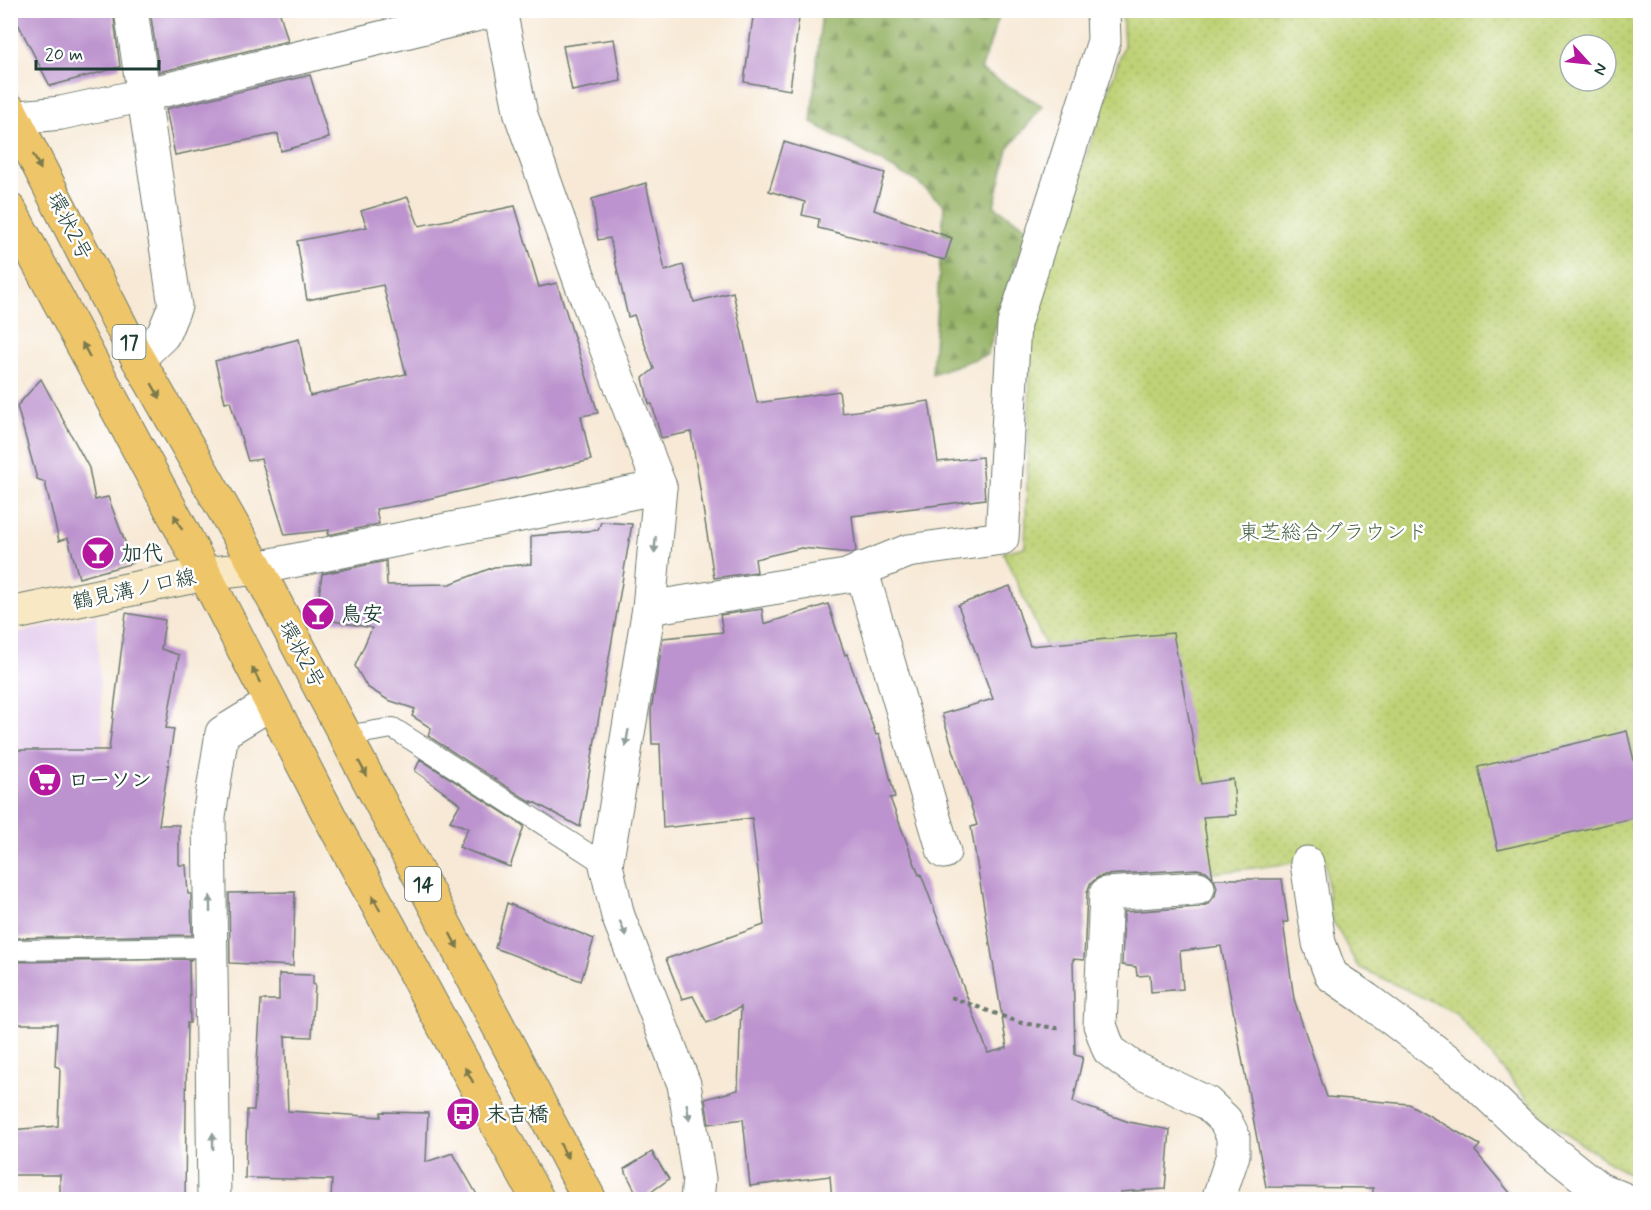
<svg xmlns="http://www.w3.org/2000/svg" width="1651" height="1210" viewBox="0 0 1651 1210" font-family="Mynerve,'Klee One',sans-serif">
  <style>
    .built { fill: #e7d2ef }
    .forest { fill: url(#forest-firs); stroke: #5b784e; stroke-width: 1.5 }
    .park { fill: url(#park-dots); stroke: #6f8855; stroke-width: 1.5; fill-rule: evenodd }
    .building { fill: #bc93ce }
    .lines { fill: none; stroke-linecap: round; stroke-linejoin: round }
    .service-casing { stroke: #6b796d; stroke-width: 22 }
    .minor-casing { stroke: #6b796d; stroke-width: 35 }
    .tertiary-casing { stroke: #6b796d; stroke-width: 35 }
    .secondary-casing { stroke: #6b796d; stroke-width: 35 }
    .primary-casing { stroke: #6b796d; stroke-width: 35 }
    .path { stroke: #6b796d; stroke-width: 4; stroke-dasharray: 4.5 4.5; stroke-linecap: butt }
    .service { stroke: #fff; stroke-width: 20 }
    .minor { stroke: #fff; stroke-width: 33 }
    .tertiary { stroke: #fff; stroke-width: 33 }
    .secondary { stroke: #f8e8c3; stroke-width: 33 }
    .primary { stroke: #eec569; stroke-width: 33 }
    .oneway { fill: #7c7a4c }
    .oneway2 { fill: #8f9e9a }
    .labels { text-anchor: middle; stroke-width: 5; stroke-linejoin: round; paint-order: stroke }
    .shield { fill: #fff; stroke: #627771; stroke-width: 1.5 }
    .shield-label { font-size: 20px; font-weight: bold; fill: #1f3d34 }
    .street-label { font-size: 21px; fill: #1f3d34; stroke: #fff }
    .park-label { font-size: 21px; fill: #476244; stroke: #fff }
    .poi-label { font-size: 21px; font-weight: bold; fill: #1f3d34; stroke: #fff; text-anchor: start }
  </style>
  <defs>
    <pattern id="forest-firs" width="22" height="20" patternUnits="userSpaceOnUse" patternTransform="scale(1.5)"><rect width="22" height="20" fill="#97b467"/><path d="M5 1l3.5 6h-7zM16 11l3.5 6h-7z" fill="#7b9456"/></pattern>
    <pattern id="park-dots" width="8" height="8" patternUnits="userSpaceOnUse" patternTransform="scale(1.5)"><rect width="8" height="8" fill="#bfd276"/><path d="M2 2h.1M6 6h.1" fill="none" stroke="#a4b567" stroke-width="1.8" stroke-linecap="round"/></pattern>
  </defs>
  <rect width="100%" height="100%" fill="#fff"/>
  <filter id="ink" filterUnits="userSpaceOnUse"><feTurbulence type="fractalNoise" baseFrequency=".0167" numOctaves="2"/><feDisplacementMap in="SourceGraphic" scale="12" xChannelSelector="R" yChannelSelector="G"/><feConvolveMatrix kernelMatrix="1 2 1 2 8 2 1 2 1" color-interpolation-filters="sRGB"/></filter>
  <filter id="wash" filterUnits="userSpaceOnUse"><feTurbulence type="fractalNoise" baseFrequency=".008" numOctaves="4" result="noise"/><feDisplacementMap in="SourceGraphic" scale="24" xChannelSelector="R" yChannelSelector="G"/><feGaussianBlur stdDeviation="1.35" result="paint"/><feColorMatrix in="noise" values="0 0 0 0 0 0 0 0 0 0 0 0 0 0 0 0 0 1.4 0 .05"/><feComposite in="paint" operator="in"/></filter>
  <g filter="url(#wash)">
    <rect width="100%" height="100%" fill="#f7e9d6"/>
    <path class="built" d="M96 615 103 741 81 856 11 858 10 635Z"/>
    <path class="forest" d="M822 11H1001L981 70 1043 106 1008 149 994 206 1028 228 987 355 932 374 944 205 917 182 811 122Z"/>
    <path class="park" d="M1122 11H1640V1177L1621 1170 1545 1120 1456 1013 1358 967 1330 915 1325 859 1103 887 1072 704 1003 552 1025 547 1032 315 1124 45ZM1570 45H1606V81H1570Z"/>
    <g id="blocks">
      <g class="building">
        <path d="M11 10H113L120 67 50 86Z"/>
        <path d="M150 10H279L288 41 159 72Z"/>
        <path d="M754 10H800L790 90 744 82Z"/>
        <path d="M614 39 621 81 572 91 563 46Z"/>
        <path d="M310 75 329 138 281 151 278 134 175 155 166 109Z"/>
        <path d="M784 142 885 173 874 210 952 238 945 260 818 228 819 219 802 215 805 202 769 191Z"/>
        <path d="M646 183 665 271 683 265 694 302 733 292 757 403 839 391 842 413 929 401 938 462 982 457 985 499 852 516 856 551 853 553 801 548 755 559 757 572 714 578 691 432 661 438 652 404H649L643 378 654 369 634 315 628 317 610 238 598 240 592 199Z"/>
        <path d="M408 197 419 226 515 206 539 287 557 283 598 413 581 416 591 460 407 504 376 509 379 524 328 535 329 530 285 535 261 459 248 461 230 401 225 402 215 361 299 339 310 396 406 374 383 285 307 300 297 241 367 227 361 211Z"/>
        <path d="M41 379 89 468 95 500 108 497 133 563 79 578 68 538 59 541 45 482 37 479 17 406Z"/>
        <path d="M601 522 632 524 580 827 532 801V803L428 736 431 728 412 716 415 709 388 700 367 687 355 666 372 628 328 620 319 596 322 574 386 561 387 585 450 584 494 567 531 564V536L598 530Z"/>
        <path d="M1010 586 1030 646 1173 633 1201 784 1233 779 1236 815 1203 817 1213 878 1206 871 1197 869 1105 875 1097 878 1090 884 1087 893 1084 960 1073 959 1075 1055 1083 1057 1073 1102 1129 1122 1170 1130 1165 1189 1120 1192 1121 1200H832L830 1176 750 1186 743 1119 709 1124 705 1099 738 1090 741 1007 707 1023 693 996 682 999 666 959 764 925 752 818 663 828 660 744H652L651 711 663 638 723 632 720 615 762 609 764 624 828 604 845 655 847 654 876 735 879 734 895 797 890 798 919 875 921 874 988 1053 1007 1048 971 827 977 825 942 714 993 699 958 605Z"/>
        <path d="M126 613 165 620 161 649 179 655 166 728 174 729 159 825H179V865H186L188 894H191L192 935 10 938V805L13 750H109Z"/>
        <path d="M1627 731 1641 790V816L1498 850 1478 767Z"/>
        <path d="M420 759 524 826 510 867 459 847 468 828 450 821 460 804 415 771Z"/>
        <path d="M1214 879H1282L1288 922H1283L1294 999 1327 1097 1409 1104 1480 1145 1475 1151 1516 1200H1457L1451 1195 1410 1196 1373 1193V1188L1266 1187 1221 946 1180 951 1183 989 1151 992 1150 975 1137 976 1136 967 1122 965 1124 912 1199 907 1208 904 1215 896 1217 887Z"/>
        <path d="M295 892 293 966 230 963 229 893Z"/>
        <path d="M507 903 594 939 581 981 495 948Z"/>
        <path d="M192 959 189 961 190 1023H187L185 1200H60V1175H10V1130L58 1126 60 1068 55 1066 57 1024H10V962Z"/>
        <path d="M279 974 313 975V984H315L312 1037 285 1036 288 1111 381 1117V1112L428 1113 426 1162 453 1153 480 1200H331L332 1180 245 1178 247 1110H254L261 1000H279Z"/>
        <path d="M652 1152 669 1179 640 1200 624 1169Z"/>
      </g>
    </g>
  </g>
  <g filter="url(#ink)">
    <use href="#blocks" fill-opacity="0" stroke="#6b796d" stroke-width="1.5"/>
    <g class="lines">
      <g class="service-casing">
        <g id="service">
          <path d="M345 736 393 728 606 865"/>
          <path d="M10 950 210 947"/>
        </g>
      </g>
      <g class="minor-casing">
        <g id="minor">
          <path d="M131 10 175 306 163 335 138 359"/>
          <path d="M500 10 521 115 582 286 660 487 649 608 606 865 618 916 684 1084 699 1179 697 1200"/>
          <path d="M10 118 61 113 144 95 496 10"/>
          <path d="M861 569 944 852"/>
          <path d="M649 608 846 576 908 551 1002 538 1014 324 1104 41 1103 10"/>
          <path d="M1198 888 1106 894 1100 1025 1109 1050 1132 1067 1207 1103 1225 1120 1233 1136V1155L1218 1200"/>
          <path d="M214 1200 209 816 222 733 271 703"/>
        </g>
      </g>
      <g class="tertiary-casing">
        <g id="tertiary">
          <path d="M257 568 660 487"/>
          <path d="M1307 863 1319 943 1331 975 1366 999 1469 1077 1526 1131 1599 1189 1626 1200"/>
        </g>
      </g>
      <g class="secondary-casing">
        <path id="secondary" d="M10 614 205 574 257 568"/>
      </g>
      <g class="primary-casing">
        <g id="primary">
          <path d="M10 110 138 359 257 568 590 1200"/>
          <path d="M10 210 182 530 331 819 538 1200"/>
        </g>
      </g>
      <path class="path" d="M951 997 1021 1023 1063 1029"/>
      <use href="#service" class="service"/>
      <use href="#minor" class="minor"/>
      <use href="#tertiary" class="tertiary"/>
      <use href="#secondary" class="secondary"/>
      <use href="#primary" class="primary"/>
    </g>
    <defs><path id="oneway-solid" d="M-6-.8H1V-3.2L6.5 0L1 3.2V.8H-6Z" transform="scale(1.5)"/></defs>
    <g class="oneway">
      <use href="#oneway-solid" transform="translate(37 162) rotate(63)"/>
      <use href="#oneway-solid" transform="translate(86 350) rotate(-118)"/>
      <use href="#oneway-solid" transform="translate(156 391) rotate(60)"/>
      <use href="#oneway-solid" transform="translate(178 522) rotate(-118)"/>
      <use href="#oneway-solid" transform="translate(256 675) rotate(-117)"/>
      <use href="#oneway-solid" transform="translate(363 769) rotate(62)"/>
      <use href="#oneway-solid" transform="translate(376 903) rotate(-118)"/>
      <use href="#oneway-solid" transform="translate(454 941) rotate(62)"/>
      <use href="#oneway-solid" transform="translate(469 1075) rotate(-119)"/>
      <use href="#oneway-solid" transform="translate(564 1151) rotate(62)"/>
    </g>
    <g class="oneway2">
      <use href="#oneway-solid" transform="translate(655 545) rotate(95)"/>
      <use href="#oneway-solid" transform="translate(627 738) rotate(100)"/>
      <use href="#oneway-solid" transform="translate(210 904) rotate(-90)"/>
      <use href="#oneway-solid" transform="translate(623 929) rotate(69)"/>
      <use href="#oneway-solid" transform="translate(688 1112) rotate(81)"/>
      <use href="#oneway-solid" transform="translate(213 1141) rotate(-91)"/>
    </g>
  </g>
  <defs>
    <g id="bar-disc" transform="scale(1.725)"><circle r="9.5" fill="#b5179e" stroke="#fff"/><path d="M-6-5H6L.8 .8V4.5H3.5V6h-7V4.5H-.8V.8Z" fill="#fff"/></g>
    <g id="supermarket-disc" transform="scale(1.725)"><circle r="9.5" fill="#b5179e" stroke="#fff"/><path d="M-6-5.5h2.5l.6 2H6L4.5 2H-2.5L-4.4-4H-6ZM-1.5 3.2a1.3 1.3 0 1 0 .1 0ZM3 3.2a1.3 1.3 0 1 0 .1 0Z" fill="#fff"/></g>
    <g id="bus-disc" transform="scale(1.725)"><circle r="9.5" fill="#b5179e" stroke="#fff"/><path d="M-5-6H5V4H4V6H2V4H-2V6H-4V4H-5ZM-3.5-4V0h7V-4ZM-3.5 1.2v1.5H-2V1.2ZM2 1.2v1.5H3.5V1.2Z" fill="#fff"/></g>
  </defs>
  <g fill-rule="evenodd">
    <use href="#bar-disc" x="98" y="553"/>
    <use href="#bar-disc" x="318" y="614"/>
    <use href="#supermarket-disc" x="45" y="780"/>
    <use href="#bus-disc" x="463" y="1114"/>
  </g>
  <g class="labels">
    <g class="shield">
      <rect x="112.5" y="325" width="33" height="34" rx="4.5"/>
      <rect x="405" y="867" width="36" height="34" rx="4.5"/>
    </g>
    <g class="shield-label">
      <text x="129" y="349">17</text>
      <text x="423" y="891">14</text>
    </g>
    <g class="street-label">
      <text transform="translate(70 226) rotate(63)" y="7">環状2号</text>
      <text transform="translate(134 589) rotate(-12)" y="7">鶴見溝ノ口線</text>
      <text transform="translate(302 654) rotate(62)" y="7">環状2号</text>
    </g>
    <g class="park-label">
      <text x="1333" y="539">東芝総合グラウンド</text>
    </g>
    <g class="poi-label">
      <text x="121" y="560">加代</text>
      <text x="341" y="621">鳥安</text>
      <text x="68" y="787">ローソン</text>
      <text x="486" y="1121">末吉橋</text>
    </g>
  </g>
  <rect width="1651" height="1210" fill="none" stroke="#fff" stroke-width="36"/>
  <g transform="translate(1588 63) rotate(117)"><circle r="28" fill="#ffffff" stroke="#a5b1ae" stroke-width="1.5"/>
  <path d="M0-4.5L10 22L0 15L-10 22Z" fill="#b5179e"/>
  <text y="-9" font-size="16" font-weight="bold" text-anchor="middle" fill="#1f3d34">N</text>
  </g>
  <path d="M36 60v9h123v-9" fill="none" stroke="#1f3d34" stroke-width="3"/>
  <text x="45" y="60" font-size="18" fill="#1f3d34" stroke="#ffffff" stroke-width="4.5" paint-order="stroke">20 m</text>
</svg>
